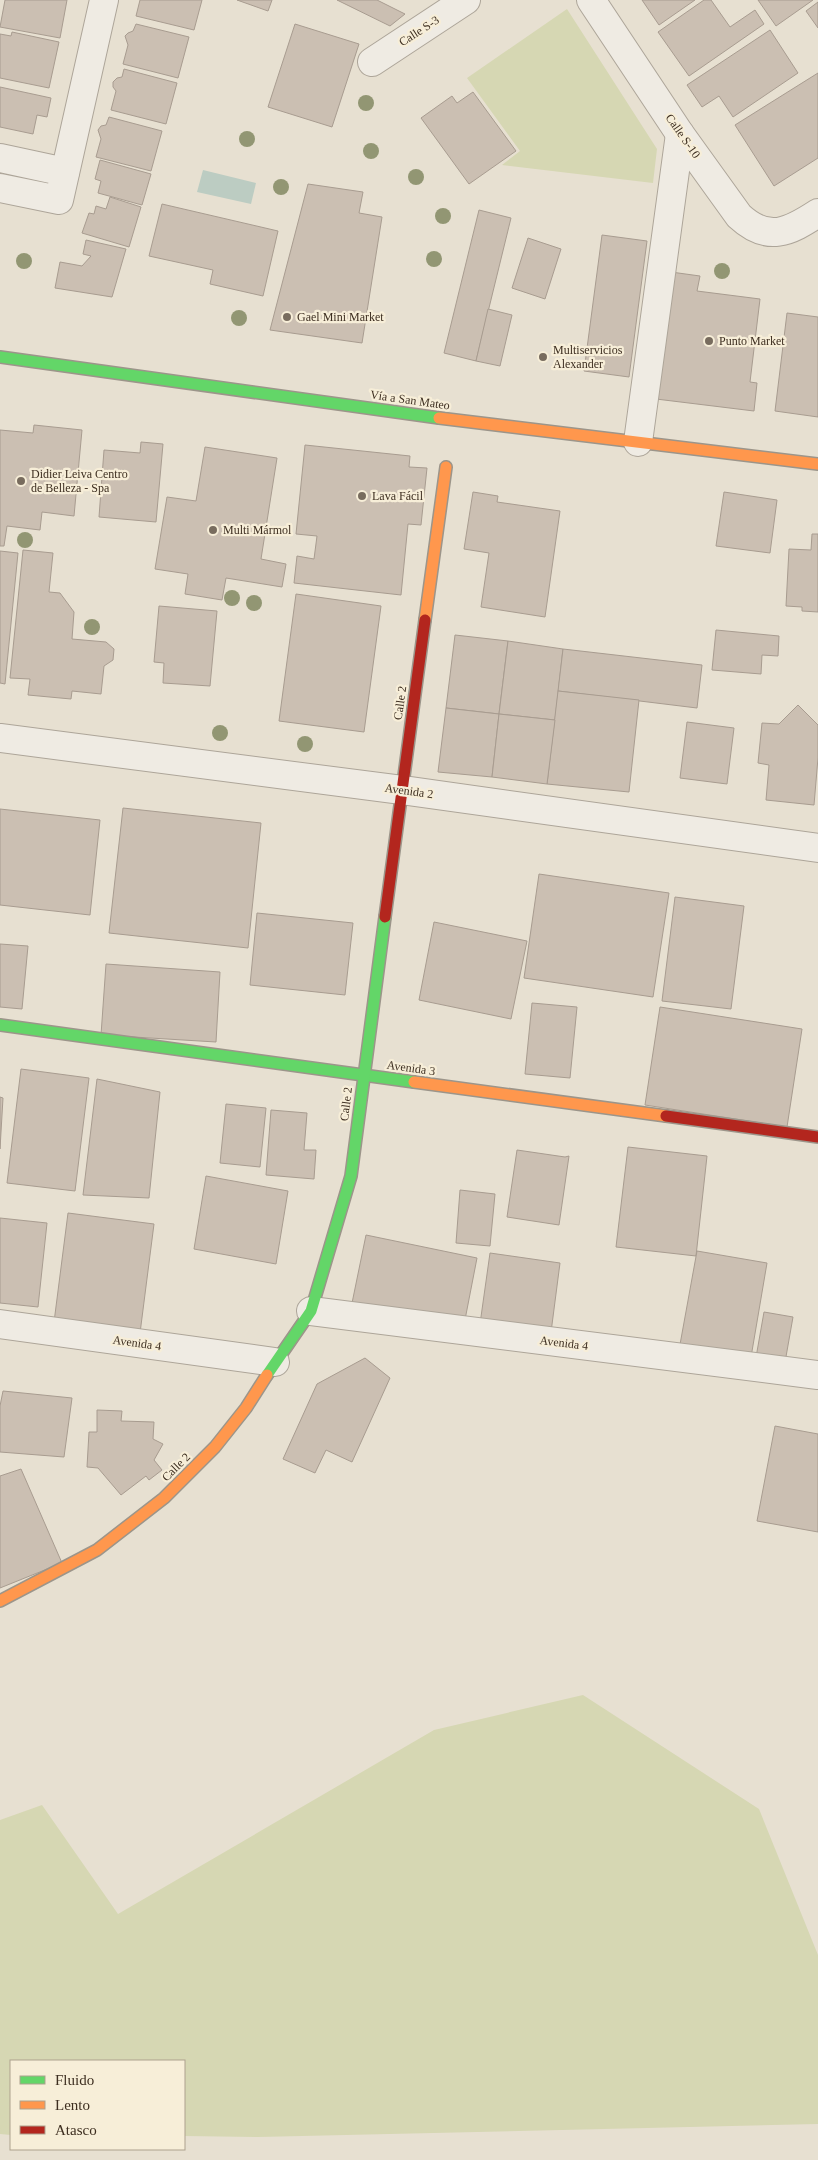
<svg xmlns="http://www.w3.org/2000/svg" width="818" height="2160" viewBox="0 0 818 2160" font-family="'Times New Roman',serif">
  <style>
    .green { fill: #d6d7b3 }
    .water { fill: #bcccc2 }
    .building { fill: #cbbfb2; stroke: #a89c90 }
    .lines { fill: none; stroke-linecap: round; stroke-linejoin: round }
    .street-casing { stroke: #ada599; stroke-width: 30 }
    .fast-casing { stroke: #9c958a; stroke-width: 14 }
    .slow-casing { stroke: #9c958a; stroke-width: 14 }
    .jam-casing { stroke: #9c958a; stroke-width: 14 }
    .street { stroke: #efebe3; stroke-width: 28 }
    .fast { stroke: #63d668; stroke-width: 11 }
    .slow { stroke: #ff974d; stroke-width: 11 }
    .jam { stroke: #b3261e; stroke-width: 11 }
    .tree { fill: #929673 }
    .poi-dot { fill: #786c5e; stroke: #f7eed8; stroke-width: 2 }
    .labels { text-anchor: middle; stroke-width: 4.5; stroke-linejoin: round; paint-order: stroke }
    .street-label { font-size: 12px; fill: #3d2e20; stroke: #f7eed8 }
    .poi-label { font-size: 12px; fill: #3d2e20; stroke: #f7eed8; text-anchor: start }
  </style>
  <rect width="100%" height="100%" fill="#e7e0d1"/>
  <g class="green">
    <path d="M567 9 657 149 653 183 502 165 520 151 467 78Z"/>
    <path d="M583 1695 759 1809 818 1955V2124L258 2137 184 2136V2061H11V2135L0 2134V1820L42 1805 118 1914 434 1730Z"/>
  </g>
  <path class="water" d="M203 170 256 183 251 204 197 192Z"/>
  <g class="building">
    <path d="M5 0H67L60 38 0 27Z"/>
    <path d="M140 0H202L194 30 136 16Z"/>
    <path d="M237 0H272L268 11Z"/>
    <path d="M337 0H377L405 14 390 26Z"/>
    <path d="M642 0H695L659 25Z"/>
    <path d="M704 0H711L730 27 755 10 764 24 689 76 658 32Z"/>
    <path d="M758 0H813L776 26Z"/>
    <path d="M818 2V28L806 11Z"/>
    <path d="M136 24 189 37 178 78 123 64 128 45 125 36 128 33 133 31Z"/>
    <path d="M295 24 359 44 332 127 268 107Z"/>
    <path d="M770 30 798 73 733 117 719 96 702 107 687 85Z"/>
    <path d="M12 32 59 42 49 88 0 78V34L11 36Z"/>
    <path d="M124 69 177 83 166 124 111 110 116 91 113 87V82L117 78 122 77Z"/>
    <path d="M818 73V158L774 186 735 125Z"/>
    <path d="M0 87 51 98 47 117 37 115 33 134 0 127Z"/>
    <path d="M473 92 516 151 469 184 421 118 452 96 457 103Z"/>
    <path d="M109 117 162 131 151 171 96 157 101 139 98 130 101 126 106 125Z"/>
    <path d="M100 160 151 174 142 205 98 193 101 181 95 179Z"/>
    <path d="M308 184 363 192 359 213 382 217 362 343 270 330Z"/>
    <path d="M110 197 141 207 129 247 82 233 89 213 94 214 96 206 106 209Z"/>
    <path d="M162 204 278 231 263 296 210 284 213 270 149 256Z"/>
    <path d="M479 210 511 218 476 361 444 353Z"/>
    <path d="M602 235 647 241 629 377 584 371Z"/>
    <path d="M528 238 561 249 545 299 512 288Z"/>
    <path d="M86 240 126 249 112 297 55 288 60 262 82 266 91 256 83 254Z"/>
    <path d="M671 272 700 276 697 291 760 299 750 382 757 383 754 411 656 399Z"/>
    <path d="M488 309 512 315 500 366 476 361Z"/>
    <path d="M787 313 818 317V417L775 411Z"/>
    <path d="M34 425 82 430 74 516 42 512 40 530 7 526 4 546H0V430L33 433Z"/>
    <path d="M141 442 163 444 156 522 99 517 104 450 140 453Z"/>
    <path d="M305 445 410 456 409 467 427 468 421 525 408 524 401 595 294 583 297 556 314 559 317 536 296 534Z"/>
    <path d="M205 447 277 458 261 559 286 564 282 587 226 578 222 600 185 594 188 574 155 569 167 497 196 501Z"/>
    <path d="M473 492 498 496 497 502 560 511 545 617 481 607 489 553 464 549Z"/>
    <path d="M724 492 777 500 770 553 716 546Z"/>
    <path d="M812 534H818V612L802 611V607L786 606 789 549 811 550Z"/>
    <path d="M23 550 53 553 49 592 60 593 74 612 72 639 106 642 114 649 113 660 104 666 101 694 72 691 71 699 28 695 30 679 10 678Z"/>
    <path d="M0 551 18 553 5 684 0 683Z"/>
    <path d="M296 594 381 606 364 732 279 721Z"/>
    <path d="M159 606 217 611 210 686 163 683 164 663 154 662Z"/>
    <path d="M716 630 779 636 778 656 762 655 761 674 712 670Z"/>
    <path d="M455 635 508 641 499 714 446 708Z"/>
    <path d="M508 641 563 649 555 720 499 714Z"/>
    <path d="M563 649 702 665 697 708 558 691Z"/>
    <path d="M558 691 639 700 629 792 547 784Z"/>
    <path d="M798 705 818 725V758L814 805 766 800 769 765 758 763 762 723 779 724Z"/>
    <path d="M446 708 499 714 492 777 438 772Z"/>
    <path d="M499 714 555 720 547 784 492 777Z"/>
    <path d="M687 722 734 728 727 784 680 778Z"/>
    <path d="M123 808 261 823 248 948 109 933Z"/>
    <path d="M0 809 100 820 90 915 0 905Z"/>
    <path d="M539 874 669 893 653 997 524 978Z"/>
    <path d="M675 897 744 906 731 1009 662 1001Z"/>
    <path d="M257 913 353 923 345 995 250 985Z"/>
    <path d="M434 922 527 941 511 1019 419 1000Z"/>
    <path d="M0 944 28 946 22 1009 0 1007Z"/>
    <path d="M106 964 220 972 216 1042 101 1035Z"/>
    <path d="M532 1003 577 1007 570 1078 525 1074Z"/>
    <path d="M660 1007 802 1029 787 1127 645 1105Z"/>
    <path d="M21 1069 89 1078 75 1191 7 1183Z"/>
    <path d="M97 1079 160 1092 149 1198 83 1195Z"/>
    <path d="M0 1097 3 1098 0 1149Z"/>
    <path d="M226 1104 266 1108 260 1167 220 1163Z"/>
    <path d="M271 1110 307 1113 304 1150H316L314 1179 266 1175Z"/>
    <path d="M628 1147 707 1156 696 1256 616 1247Z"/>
    <path d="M517 1150 565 1157 569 1156 559 1225 507 1217Z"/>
    <path d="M206 1176 288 1191 276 1264 194 1249Z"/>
    <path d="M460 1190 495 1194 490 1246 456 1243Z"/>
    <path d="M68 1213 154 1224 139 1341 53 1330Z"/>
    <path d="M0 1218 47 1223 38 1307 0 1303Z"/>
    <path d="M366 1235 477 1258 463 1330 351 1308Z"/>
    <path d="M697 1251 767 1263 750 1363 679 1350Z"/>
    <path d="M490 1253 560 1263 550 1340 479 1331Z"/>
    <path d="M764 1312 793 1317 784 1368 755 1363Z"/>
    <path d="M365 1358 390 1378 352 1462 326 1450 315 1473 283 1459 317 1384Z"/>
    <path d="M3 1391 72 1398 64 1457 0 1452V1406Z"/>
    <path d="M97 1410 122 1411 121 1421 154 1422 153 1439 163 1444 154 1460 162 1470 149 1480 146 1476 121 1495 98 1468 87 1467 89 1432H97Z"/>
    <path d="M775 1426 818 1434V1532L757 1521Z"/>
    <path d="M21 1469 62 1563 0 1588V1476Z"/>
  </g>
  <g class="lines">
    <g class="street-casing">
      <g id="street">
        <path d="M591 0 680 134 739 216C768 243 789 232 818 213"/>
        <path d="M372 62 466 0"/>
        <path d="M0 158 65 172"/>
        <path d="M0 188 59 200 104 0"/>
        <path d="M638 442 680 134"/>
        <path d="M0 738 402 790 818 848"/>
        <path d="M311 1311 818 1375"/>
        <path d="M0 1324 275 1362"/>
      </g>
    </g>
    <g class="fast-casing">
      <g id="fast">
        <path d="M0 357 439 418"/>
        <path d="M0 1025 414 1082"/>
        <path d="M267 1375 311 1311 351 1176 385 917"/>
      </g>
    </g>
    <g class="slow-casing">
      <g id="slow">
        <path d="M439 418 818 464"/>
        <path d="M425 620 446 467"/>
        <path d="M414 1082 666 1116"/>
        <path d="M0 1601 97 1550 164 1498 215 1447 246 1408 267 1375"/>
      </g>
    </g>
    <g class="jam-casing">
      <g id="jam">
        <path d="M385 917 425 620"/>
        <path d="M666 1116 818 1137"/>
      </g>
    </g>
    <use href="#street" class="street"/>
    <use href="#fast" class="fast"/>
    <use href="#slow" class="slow"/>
    <use href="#jam" class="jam"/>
  </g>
  <g class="tree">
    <circle cx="366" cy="103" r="8"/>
    <circle cx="247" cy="139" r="8"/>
    <circle cx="371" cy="151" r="8"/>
    <circle cx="416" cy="177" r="8"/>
    <circle cx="281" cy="187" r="8"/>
    <circle cx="443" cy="216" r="8"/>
    <circle cx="434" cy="259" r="8"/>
    <circle cx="24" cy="261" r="8"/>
    <circle cx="722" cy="271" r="8"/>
    <circle cx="239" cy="318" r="8"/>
    <circle cx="25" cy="540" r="8"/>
    <circle cx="232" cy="598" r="8"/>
    <circle cx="254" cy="603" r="8"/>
    <circle cx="92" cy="627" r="8"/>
    <circle cx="220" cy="733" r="8"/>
    <circle cx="305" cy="744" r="8"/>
  </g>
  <g class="poi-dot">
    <circle cx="287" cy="317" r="5"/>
    <circle cx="709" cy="341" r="5"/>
    <circle cx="543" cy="357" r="5"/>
    <circle cx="21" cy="481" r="5"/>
    <circle cx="362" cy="496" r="5"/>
    <circle cx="213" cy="530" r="5"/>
  </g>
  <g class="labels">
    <g class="street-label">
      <text transform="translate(419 31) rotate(-33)" y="4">Calle S-3</text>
      <text transform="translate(683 136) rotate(55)" y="4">Calle S-10</text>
      <text transform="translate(410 400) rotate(8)" y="4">Vía a San Mateo</text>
      <text transform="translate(400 703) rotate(-82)" y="4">Calle 2</text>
      <text transform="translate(409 791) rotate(8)" y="4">Avenida 2</text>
      <text transform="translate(411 1068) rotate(8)" y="4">Avenida 3</text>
      <text transform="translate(346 1104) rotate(-83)" y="4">Calle 2</text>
      <text transform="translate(137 1343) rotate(8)" y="4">Avenida 4</text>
      <text transform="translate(564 1343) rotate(7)" y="4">Avenida 4</text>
      <text transform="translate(176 1467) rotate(-45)" y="4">Calle 2</text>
    </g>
    <g class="poi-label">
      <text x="297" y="321">Gael Mini Market</text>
      <text x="719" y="345">Punto Market</text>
      <text x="553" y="354">Multiservicios<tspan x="553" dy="14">Alexander</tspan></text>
      <text x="31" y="478">Didier Leiva Centro<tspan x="31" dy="14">de Belleza - Spa</tspan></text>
      <text x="372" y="500">Lava Fácil</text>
      <text x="223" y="534">Multi Mármol</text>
    </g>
  </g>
  <rect x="10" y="2060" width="175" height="90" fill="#f7eed8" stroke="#ada18e"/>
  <rect x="20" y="2076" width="25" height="8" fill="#63d668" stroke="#ada18e"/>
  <text x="55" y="2085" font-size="15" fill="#3d2e20">Fluido</text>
  <rect x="20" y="2101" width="25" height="8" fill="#ff974d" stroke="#ada18e"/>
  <text x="55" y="2110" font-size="15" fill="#3d2e20">Lento</text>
  <rect x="20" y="2126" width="25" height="8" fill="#b3261e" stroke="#ada18e"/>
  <text x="55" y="2135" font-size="15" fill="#3d2e20">Atasco</text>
</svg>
